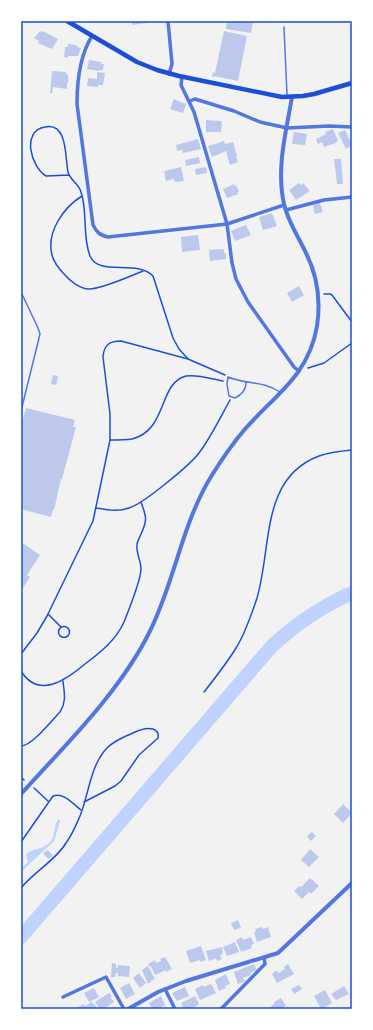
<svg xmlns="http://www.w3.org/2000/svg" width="373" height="1030" viewBox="0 0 373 1030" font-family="'Source Sans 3',sans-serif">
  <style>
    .water { fill: #bfd3fe }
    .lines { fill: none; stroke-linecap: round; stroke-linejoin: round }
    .river { stroke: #bfd3fe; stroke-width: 14 }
    .building { fill: #bdc9ec }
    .path { stroke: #1d4ed8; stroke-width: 1.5 }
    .service { stroke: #5277de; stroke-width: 1.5 }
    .minor { stroke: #5277de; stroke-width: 3.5 }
    .tertiary { stroke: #5277de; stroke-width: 4 }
    .secondary { stroke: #1d4ed8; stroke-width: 4.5 }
    .neatline { fill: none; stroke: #1d4ed8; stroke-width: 1.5 }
  </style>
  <rect width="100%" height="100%" fill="#f2f2f2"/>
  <path class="water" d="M59 819 60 821 54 841 21 872V868L28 862 26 855 28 852C36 849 50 847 53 837 55 831 54 824 59 819Z"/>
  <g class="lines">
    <path class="river" d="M21 937 272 646C296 624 322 606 352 593"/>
  </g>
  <g class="building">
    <path d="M132 21H146L147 23 132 25Z"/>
    <path d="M227 21H253L251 33 226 29Z"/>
    <path d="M40 31 42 32 43 31 58 39 52 49 38 43 39 41 34 38Z"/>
    <path d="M224 31 247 36 238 81 214 76V77H212L213 72 215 73Z"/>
    <path d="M68 44 77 45V47L81 48 78 56H68V58L64 57 65 47H68Z"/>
    <path d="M89 60 101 62V64H104L103 70H100V71L87 69Z"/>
    <path d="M52 71 66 72V74L68 75V83H67V89L53 87 52 93H50Z"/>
    <path d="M97 72 105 73 103 85H98V87L87 86 88 78 97 79Z"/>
    <path d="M174 99 186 104 183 113 170 109Z"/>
    <path d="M206 120 221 121 222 122 221 132H206Z"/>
    <path d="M333 129 338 141 336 142V143L324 147 322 142 318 144 316 139 326 134 325 132Z"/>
    <path d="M345 130 352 145 346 149 338 133Z"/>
    <path d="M294 132 307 134 305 145 292 144Z"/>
    <path d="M198 139 201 149 183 153 182 150 177 151 176 145Z"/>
    <path d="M224 141 225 144 233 142 237 156 236 157 238 162 230 165 226 151 212 157 208 146Z"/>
    <path d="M199 157 200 163 186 166 185 160Z"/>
    <path d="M334 159H341L343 184H337Z"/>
    <path d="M181 167 184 181 175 182 174 179 166 181 164 171Z"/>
    <path d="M206 167 207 173 196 175 195 169Z"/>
    <path d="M299 183 301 185 303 183 310 191 296 200 289 190Z"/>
    <path d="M234 184V186L236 185 239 192 237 193 238 194 227 198 223 189Z"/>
    <path d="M320 203 323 212 315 214 313 205Z"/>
    <path d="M272 213 277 226 263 230 259 217Z"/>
    <path d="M246 225 251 235 235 241 231 231Z"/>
    <path d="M198 235 200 250 182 252 181 237Z"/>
    <path d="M222 249V250L224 249V253H226V259L210 261 209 250Z"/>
    <path d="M299 286 304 295 292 302 287 293Z"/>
    <path d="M53 375 58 376 56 385 51 384Z"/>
    <path d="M26 408 75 420 73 427H76L62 479H61L54 510 53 509 51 517 21 509V426Z"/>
    <path d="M21 542 40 555 27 575 30 577 21 591Z"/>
    <path d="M343 804 352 813 343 823 334 814Z"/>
    <path d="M312 832 316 836 311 841 307 836Z"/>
    <path d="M310 849 319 857 309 867 301 860Z"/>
    <path d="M48 850 53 856 48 859 43 853Z"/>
    <path d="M310 878 319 886 311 894 309 892 302 899 294 891 299 886 301 887Z"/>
    <path d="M238 920 241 928 234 930 231 923Z"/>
    <path d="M262 927 263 929 268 927 271 937 257 942 254 932H256L255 929Z"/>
    <path d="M242 937 243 940 251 937 254 944 251 945 252 948 241 952 236 940Z"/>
    <path d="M235 942 239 952 227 956 223 947Z"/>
    <path d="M201 946 206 960 200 962V960L190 963 186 951Z"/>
    <path d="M222 947 223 952H222L223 954 220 955 222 959 217 961 216 958 209 961 206 951Z"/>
    <path d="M165 957 172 969 166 972V970L155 975 151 966 150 967 148 964 155 960 156 963 161 961 160 959Z"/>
    <path d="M112 963 116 964V968H118V965L130 966 129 977 118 976V973H116L115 977H111Z"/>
    <path d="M254 964 257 970 250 973 251 975 243 978 245 981 238 984 234 972Z"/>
    <path d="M288 964 294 974 277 983 272 974 277 970 278 973 285 969 284 967Z"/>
    <path d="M148 966 155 979 150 981 151 982 148 984 142 970Z"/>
    <path d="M139 973 146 983 140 988 133 978Z"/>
    <path d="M226 974 230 984 225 986 226 988 219 991 215 980Z"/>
    <path d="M129 983 135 994 126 999 120 988Z"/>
    <path d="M211 984 216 993 200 1000 195 989 203 985V987Z"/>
    <path d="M299 985 302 989 294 994 291 989Z"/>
    <path d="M344 986 349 994 336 1000 331 994Z"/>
    <path d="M185 987 189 996 177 1001 172 993Z"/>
    <path d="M94 988 99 997 89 1002 84 993Z"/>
    <path d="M325 990 332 1003 321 1009 314 996Z"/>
    <path d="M109 993 112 996 110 997 114 1002 105 1008 104 1007 100 1009 95 1002Z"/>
    <path d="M161 996 165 1005 157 1009H152L149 1003Z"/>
    <path d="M195 996 199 1004 191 1009H184L181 1003Z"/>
    <path d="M281 998 286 1006 282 1009H269L272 1007 271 1006 275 1003 274 1002Z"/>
    <path d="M92 1002 98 1009H79L78 1007 84 1004 85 1006Z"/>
  </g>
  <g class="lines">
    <g class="path">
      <path d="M69 175 46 176C31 167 21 131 45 127 68 122 65 158 68 172 70 180 79 184 81 192 88 213 82 236 90 256 99 277 136 259 153 276L173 338 179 349 188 359"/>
      <path d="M82 196C64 207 46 232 52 255 54 263 59 269 65 275 70 281 79 288 88 289 100 290 130 276 143 271"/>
      <path d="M324 294H330L332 295 352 322"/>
      <path d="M308 368 324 363 352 343"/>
      <path d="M110 440C117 440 125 440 132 439 168 430 158 383 186 376 197 374 212 379 223 381"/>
      <path d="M96 508C108 510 118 512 129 508 143 504 190 465 199 453 211 437 220 418 230 400"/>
      <path d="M48 614 61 627"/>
      <circle cx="64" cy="632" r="5.5"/>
      <path d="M21 654 37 633 47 616 93 521 110 440V414L103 357C104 345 109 341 121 341L188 359 225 375"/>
      <path d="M21 671C39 700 67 679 85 664 101 652 116 640 124 622 128 612 141 578 141 569 141 561 136 553 137 545 137 541 140 537 141 534 148 519 146 516 141 502"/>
      <path d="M204 692C215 678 227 663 236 648 245 634 252 613 257 598 272 548 260 478 319 456 330 452 341 451 352 450"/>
      <path d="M21 746C32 746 52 720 60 712 67 701 64 692 63 681"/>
      <path d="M21 777 24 780"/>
      <path d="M34 788 48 801"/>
      <path d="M21 842 53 796C64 792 73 804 81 810"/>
      <path d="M21 888C34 872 56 860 66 843 72 835 76 825 80 816 89 794 90 766 107 748 114 741 123 737 133 733 139 730 146 727 153 729 158 731 159 734 158 738L139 755 121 781 115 786 84 802"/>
    </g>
    <g class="service">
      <path d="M284 27 287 95"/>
      <path d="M21 292 38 328 40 334 21 411"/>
      <path d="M246 383C246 390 241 395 235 398L229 396 227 384 228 377C247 385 262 380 280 392"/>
    </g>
    <g class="minor">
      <path d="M168 21 172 64 169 74"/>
      <path d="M92 36C80 55 77 82 77 104L93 225C97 233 100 235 108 237L227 224 284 205"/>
      <path d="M182 77 181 85 194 112 227 224 232 263 236 279 248 302 294 367 299 371"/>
      <path d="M190 101 195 99 234 111 260 122 287 128 329 126 352 127"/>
      <path d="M286 210 324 200 352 197"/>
      <path d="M165 989 175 1009"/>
      <path d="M63 997 106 977 124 1009"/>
      <path d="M221 1009 263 966 265 964 264 958"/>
    </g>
    <g class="tertiary">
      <path d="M21 794C66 744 120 692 150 631 175 581 182 523 212 475 222 459 233 443 245 429 275 395 309 375 317 326 321 300 317 274 305 251 298 236 288 222 284 204 276 169 286 132 292 97"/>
      <path d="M128 1009 158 992 186 981 278 953 352 883"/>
    </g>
    <path class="secondary" d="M67 21 137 62 157 70 179 76 282 97 303 96 314 94 352 83"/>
  </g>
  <rect width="373" height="1030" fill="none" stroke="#ffffff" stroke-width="44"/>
  <rect x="22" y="22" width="329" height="986" class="neatline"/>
</svg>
